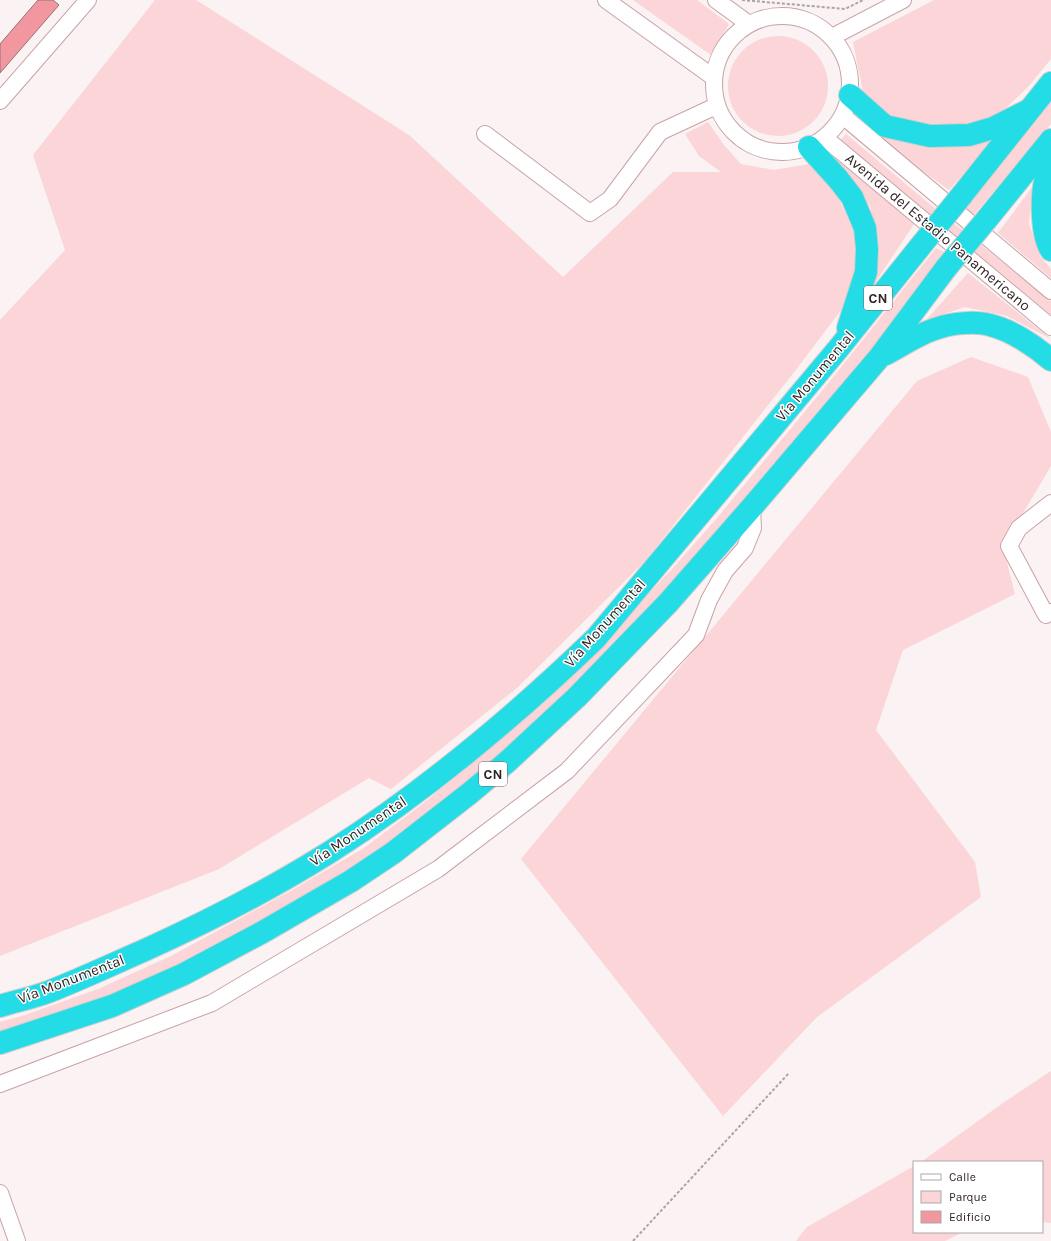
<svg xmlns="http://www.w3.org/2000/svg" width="1051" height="1241" viewBox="0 0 1051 1241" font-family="Karla,sans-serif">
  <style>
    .green { fill: #fbd5d7 }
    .building { fill: #f2969f; stroke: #957275 }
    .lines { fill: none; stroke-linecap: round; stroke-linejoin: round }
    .minor-casing { stroke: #c8a3a6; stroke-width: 18 }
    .highway-casing { stroke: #d2cfcf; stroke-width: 24 }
    .path { stroke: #ada3a4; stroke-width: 2; stroke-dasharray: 3 2; stroke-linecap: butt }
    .minor { stroke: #fff; stroke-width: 16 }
    .highway { stroke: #24dce5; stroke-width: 22 }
    .highway-bridge-casing { stroke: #d2cfcf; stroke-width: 24; stroke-linecap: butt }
    .highway-bridge { stroke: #24dce5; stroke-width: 22 }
    .labels { text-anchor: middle; stroke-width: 3; stroke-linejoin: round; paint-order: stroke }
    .shield { fill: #fff; stroke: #706666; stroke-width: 1 }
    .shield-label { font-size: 14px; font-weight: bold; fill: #322425 }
    .street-label { font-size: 15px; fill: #322425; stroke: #fff }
  </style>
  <rect width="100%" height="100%" fill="#faf2f3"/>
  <g class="green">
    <path d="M155 0H196L409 135 563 277 673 172H721L699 156 685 134 708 122 724 145 741 164 774 170 809 164 832 184 855 234 856 276 842 309 795 371 646 560 517 688 391 789 369 778 219 869 0 956V320L65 250 33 155Z"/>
    <path d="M633 0H697L729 24 711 55Z"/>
    <path d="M934 0H1051V59L1028 87 1006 108 991 118 974 127 933 125 892 121 864 97 853 42Z"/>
    <circle cx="778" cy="86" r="50"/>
    <path d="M1051 101V124L973 216 965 210Z"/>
    <path d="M858 116 884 134 917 145H957L997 136 949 190 881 141 856 120Z"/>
    <path d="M846 134 932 206 1051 301V315L840 141Z"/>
    <path d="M828 150 914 224 871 289 879 246 870 206Z"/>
    <path d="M1033 186 1029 223 1040 256 1051 269V278L998 233Z"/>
    <path d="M936 248 944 252 894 321 835 395 632 630 517 741 434 810 373 856 303 898 180 964 107 997 0 1033V1022L25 1015 98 989 171 956 294 889 364 848 425 802 508 733 623 621 672 569 717 518 826 386Z"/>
    <path d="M968 273 1051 339 1007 316 965 307 926 320Z"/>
    <path d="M971 357 1028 377 1051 432V466L1003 547 1015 594 903 650 876 730 975 862 981 897 817 1017 723 1116 521 859 917 381Z"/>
    <path d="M1051 1071V1223L1042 1222V1162H921L1003 1103Z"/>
    <path d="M914 1166V1232H963L945 1241H796L807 1227Z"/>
  </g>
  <path class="building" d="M38 0H53L59 5 0 73V44Z"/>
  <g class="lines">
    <g class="minor-casing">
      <g id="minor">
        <path d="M606 0 713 77"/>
        <path d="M716 0 749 24"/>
        <circle cx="782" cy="84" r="68"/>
        <path d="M832 37 903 0"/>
        <path d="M0 101 88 0"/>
        <path d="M843 116 1051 291"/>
        <path d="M485 134 590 213 610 199 660 132 716 106"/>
        <path d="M825 138 1051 327"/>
        <path d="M1051 503 1019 528 1009 546 1046 615 1051 612"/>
        <path d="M0 1084 212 1003 438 869 567 771 696 635 709 600 725 571 745 548 753 528 752 507"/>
        <path d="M0 1193 17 1241"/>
      </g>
    </g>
    <g class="highway-casing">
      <g id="highway">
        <path d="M850 95 885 126 930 136 969 135 993 128 1029 110"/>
        <path d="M809 147 838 179 852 197 865 228 867 249 866 272 848 328"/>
        <path d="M1051 166C1049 170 1047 174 1046 177 1041 195 1041 234 1051 250"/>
        <path d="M962 195 1051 83"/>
        <path d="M987 219 1051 140"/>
        <path d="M886 354C903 345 920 333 938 328 952 323 976 321 990 325 1011 330 1035 346 1051 360"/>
        <path d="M0 1006C16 1001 32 998 48 992 81 979 113 964 145 950 209 921 271 889 330 852 426 791 514 717 596 638L838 349 919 248"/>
        <path d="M0 1043 112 1006 184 974 261 933 351 881 393 853 470 793 507 762 577 697 668 603 752 507 878 359 946 268"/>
      </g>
    </g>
    <g class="path">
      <path d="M742 0 845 9 863 0"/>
      <path d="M633 1241 789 1073"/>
    </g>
    <use href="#minor" class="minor"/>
    <use href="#highway" class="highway"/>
    <g class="highway-bridge-casing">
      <g id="highway-bridge">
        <path d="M919 248 962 195"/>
        <path d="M946 268 987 219"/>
      </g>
    </g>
    <use href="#highway-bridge" class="highway-bridge"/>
  </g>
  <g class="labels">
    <g class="shield">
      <rect x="864" y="286" width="28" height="24" rx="3"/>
      <rect x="479" y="762" width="28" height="24" rx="3"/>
    </g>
    <g class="shield-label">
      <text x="878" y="303">CN</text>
      <text x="493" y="779">CN</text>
    </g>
    <g class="street-label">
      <text transform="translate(938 232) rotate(40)" y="5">Avenida del Estadio Panamericano</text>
      <text transform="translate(815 376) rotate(-50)" y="5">Vía Monumental</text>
      <text transform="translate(605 623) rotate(-48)" y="5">Vía Monumental</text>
      <text transform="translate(358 831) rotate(-34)" y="5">Vía Monumental</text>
      <text transform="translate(71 979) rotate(-21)" y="5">Vía Monumental</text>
    </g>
  </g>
  <rect x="913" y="1161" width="130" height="72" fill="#ffffff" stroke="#ada7a8"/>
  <rect x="921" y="1174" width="20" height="6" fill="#ffffff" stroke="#ada7a8"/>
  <text x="949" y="1181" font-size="12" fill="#322425">Calle</text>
  <rect x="921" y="1191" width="20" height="12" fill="#fbd5d7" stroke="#ada7a8"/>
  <text x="949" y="1201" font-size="12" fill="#322425">Parque</text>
  <rect x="921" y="1211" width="20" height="12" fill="#f2969f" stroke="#ada7a8"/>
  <text x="949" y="1221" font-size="12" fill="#322425">Edificio</text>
</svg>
